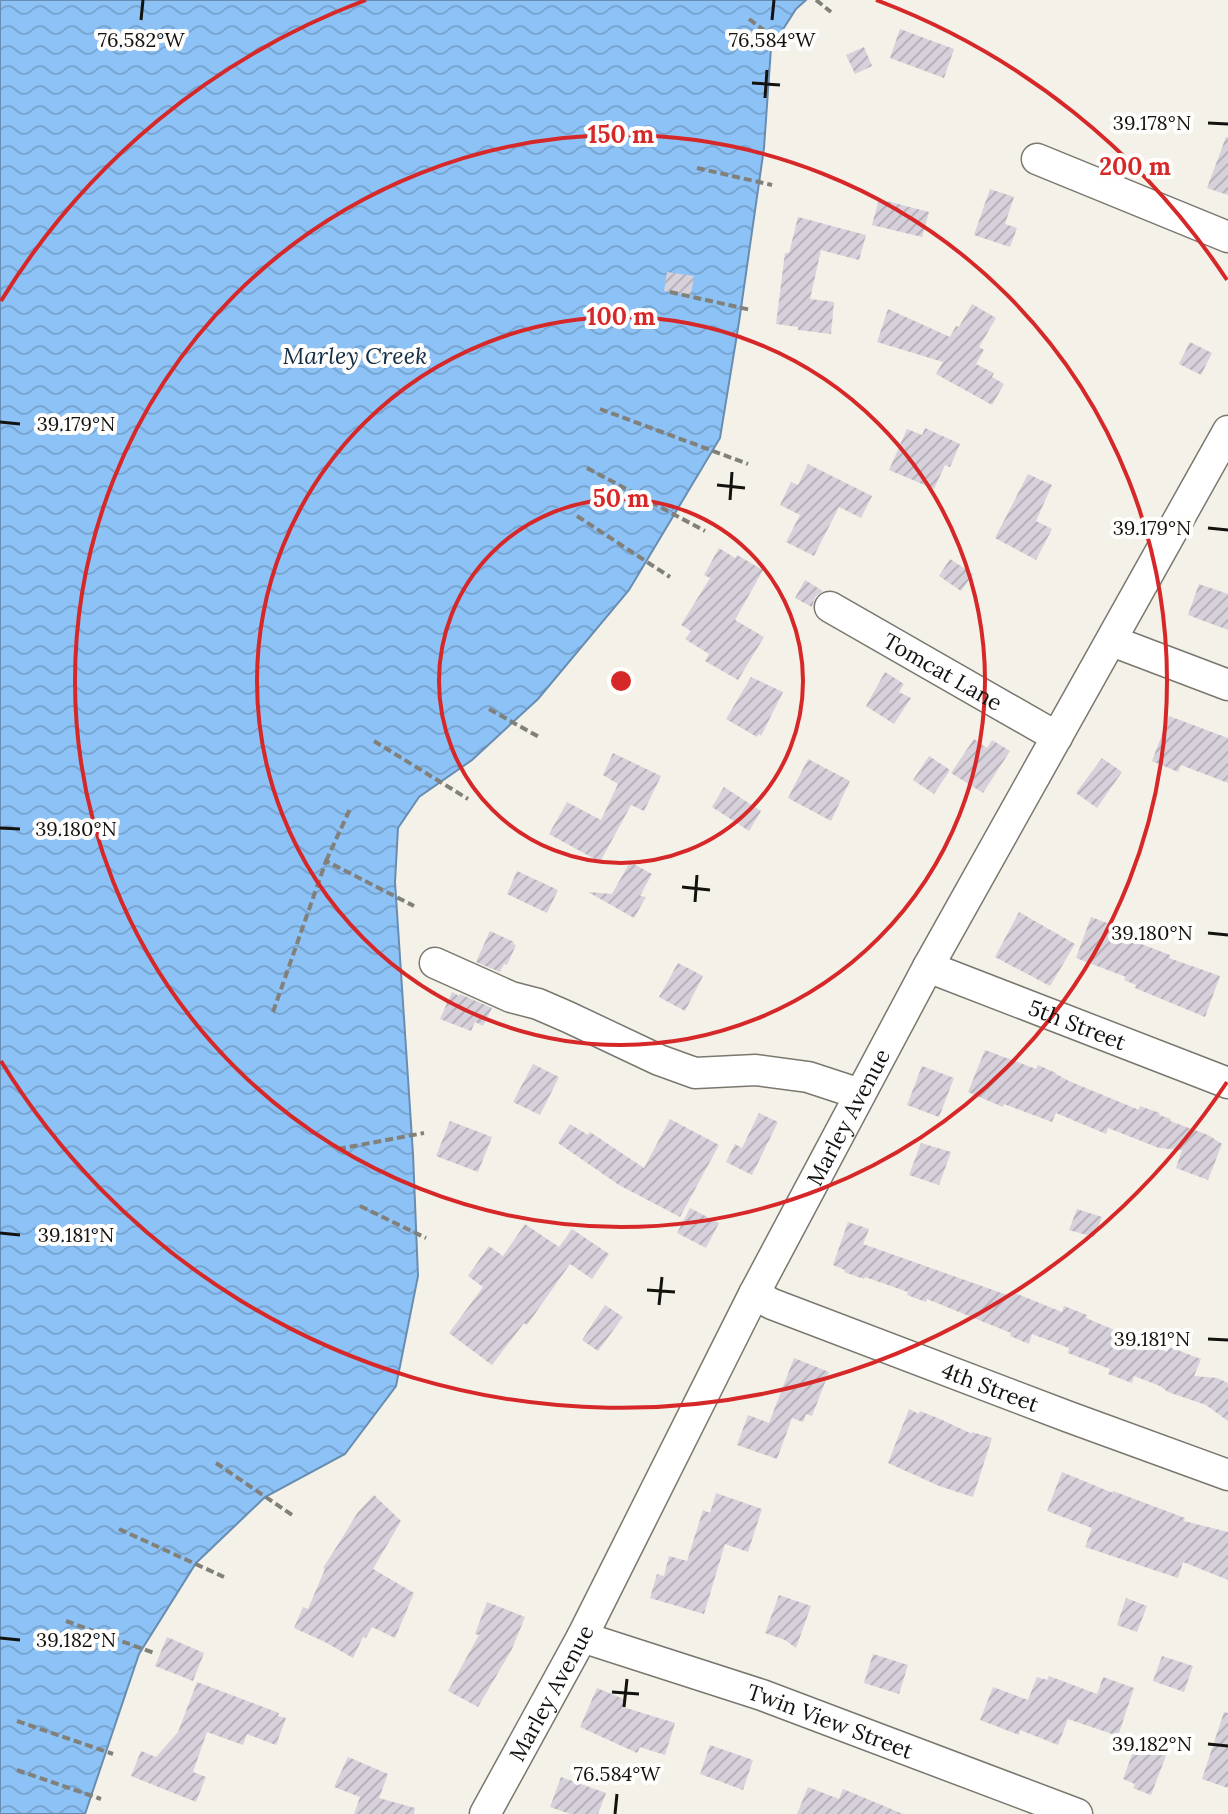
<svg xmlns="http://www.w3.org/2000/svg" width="1228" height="1814" viewBox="0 0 1228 1814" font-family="Lora,serif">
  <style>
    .water { fill: url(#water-waves); stroke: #688db1; stroke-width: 2 }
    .building { fill: url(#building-hatch) }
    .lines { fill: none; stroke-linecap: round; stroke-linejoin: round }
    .minor-casing { stroke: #7a776f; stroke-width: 33 }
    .path { stroke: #82807a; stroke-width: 4; stroke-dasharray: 8 4; stroke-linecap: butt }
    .minor { stroke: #fff; stroke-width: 30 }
    .ticks { fill: none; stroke: #13120f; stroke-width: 3 }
    .ring { fill: none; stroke: #d62828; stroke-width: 4 }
    .labels { text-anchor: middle; stroke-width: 8; stroke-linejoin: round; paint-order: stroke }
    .street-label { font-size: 22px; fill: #13120f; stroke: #fffefc }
    .water-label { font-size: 24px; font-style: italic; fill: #102d46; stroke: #fffefc }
    .ticks-label { font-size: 20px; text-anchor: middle; fill: #13120f; stroke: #fffefc; stroke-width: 8; stroke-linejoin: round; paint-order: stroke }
    .centre { fill: #d62828; stroke: #fffefc; stroke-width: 4 }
    .ring-label { font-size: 24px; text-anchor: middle; font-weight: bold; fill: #d62828; stroke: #fffefc; stroke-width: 8; stroke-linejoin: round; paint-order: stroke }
  </style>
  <defs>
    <pattern id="water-waves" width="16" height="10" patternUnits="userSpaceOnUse" patternTransform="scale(2)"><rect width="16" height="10" fill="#8cc2f6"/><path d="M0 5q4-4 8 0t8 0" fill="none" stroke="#78a6d2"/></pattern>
    <pattern id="building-hatch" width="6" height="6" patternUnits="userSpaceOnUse" patternTransform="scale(2)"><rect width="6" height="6" fill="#d6d1da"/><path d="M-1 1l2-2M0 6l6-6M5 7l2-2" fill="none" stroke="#b7b2ba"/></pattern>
  </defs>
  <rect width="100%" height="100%" fill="#f4f1e8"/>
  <path class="water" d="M0 0H806L796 9 771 48 764 148 739 322 720 438 629 590 538 699 472 760 419 797 398 828 395 882 413 1154 418 1276 396 1386 345 1454 265 1497 196 1563 139 1654 85 1814H0Z"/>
  <g class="building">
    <path d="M900 29 954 49 944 78 890 58Z"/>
    <path d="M864 47 872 66 855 74 846 55Z"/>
    <path d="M1226 137H1228V195L1207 188Z"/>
    <path d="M990 189 1014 197 1005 224 1017 228 1010 247 974 235Z"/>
    <path d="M879 199 929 212 922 237 872 225Z"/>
    <path d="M798 217 866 235 859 260 821 250 810 299 834 302 831 334 798 330V327L776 324 785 253H789Z"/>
    <path d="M667 272 694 276 691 295 664 291Z"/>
    <path d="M972 304 996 318 979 347 984 350 976 364 994 373 992 377 1004 384 992 405 936 374 943 362 877 342 888 309 950 337 956 326 959 327Z"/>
    <path d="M1190 342 1212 353 1201 375 1179 364Z"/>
    <path d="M925 428 960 444 950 467 945 465 934 489 889 470 907 429 922 435Z"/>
    <path d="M808 464 872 496 861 518 839 507 814 556 786 542 800 515 780 505 791 482 798 485Z"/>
    <path d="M1028 474 1052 485 1036 521 1052 529 1036 560 995 538Z"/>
    <path d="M719 548 735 558 737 555 763 570 735 620 764 637 738 680 705 661 709 654 685 639 691 631 681 625 710 578 704 575Z"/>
    <path d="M950 559 973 574 961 591 939 576Z"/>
    <path d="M805 580 823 591 815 597 812 607 795 598Z"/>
    <path d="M1199 584 1228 594V630L1188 615Z"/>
    <path d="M885 672 904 684 899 692 911 698 894 724 866 706Z"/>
    <path d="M751 677 783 692 761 736 759 734 757 737 726 719Z"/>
    <path d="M1169 716 1228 738V783L1181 765 1178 772 1152 761Z"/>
    <path d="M974 739 987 748 992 740 1010 751 983 793 951 773Z"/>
    <path d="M613 753 661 776 644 811 631 805 600 862 549 834 567 802 601 820 618 784 603 775Z"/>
    <path d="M929 756 950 770 934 794 913 780Z"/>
    <path d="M1102 758 1122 772 1097 808 1076 793Z"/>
    <path d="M808 759 850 781 831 821 788 798Z"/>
    <path d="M724 787 761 811 749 831 712 807Z"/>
    <path d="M630 862 652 874 640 896 646 897 634 918 588 892 612 894Z"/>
    <path d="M517 871 558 890 547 913 507 894Z"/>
    <path d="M1019 912 1075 944 1050 986 995 957Z"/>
    <path d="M1091 917 1123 929 1120 936 1170 955 1169 958 1220 976 1205 1017 1135 988 1136 985 1124 980 1126 977 1076 958Z"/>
    <path d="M490 931 514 942 513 944 516 945 507 965 504 964 500 972 476 962Z"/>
    <path d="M678 963 703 976 685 1011 659 997Z"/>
    <path d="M452 992 459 996 460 994 492 1008 483 1026 475 1022 471 1031 440 1019Z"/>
    <path d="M985 1050 1036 1069 1038 1065 1056 1073V1074L1069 1081 1139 1110 1140 1106 1160 1113 1159 1115 1171 1119 1170 1121 1208 1135 1222 1144 1208 1180 1176 1168 1182 1150 1159 1148 1108 1128 1106 1134 1056 1113 1052 1122 1004 1104 1003 1107 968 1092Z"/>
    <path d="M533 1064 559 1077 540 1115 513 1102Z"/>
    <path d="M922 1066 954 1078 939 1117 907 1105Z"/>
    <path d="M759 1113 778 1122 752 1175 726 1162 735 1144 742 1148Z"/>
    <path d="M670 1119 719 1145 680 1217 619 1185 558 1143 570 1124 588 1135 590 1132 644 1168Z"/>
    <path d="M450 1121 492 1137 478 1172 436 1156Z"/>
    <path d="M921 1143 951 1152 939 1185 909 1175Z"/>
    <path d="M690 1208 719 1223 706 1248 677 1233Z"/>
    <path d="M1077 1209 1102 1217 1094 1237 1069 1230Z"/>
    <path d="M848 1222 869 1229 863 1244 1010 1296 1012 1292 1062 1312 1064 1306 1087 1315 1086 1318 1167 1352 1169 1347 1201 1359 1194 1376 1217 1378 1228 1383V1421L1206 1405 1168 1392 1160 1386 1134 1376 1132 1383 1108 1374 1110 1369 1068 1353 1069 1348 1032 1334 1029 1344 1010 1336 1011 1333 927 1299 926 1302 907 1295 908 1292 865 1277 864 1279 844 1272 845 1270 833 1265Z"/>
    <path d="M525 1224 559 1247 572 1229 609 1254 592 1279 570 1264 527 1325 524 1323 492 1365 449 1333 483 1287 468 1276 489 1246 503 1256Z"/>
    <path d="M605 1305 623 1317 598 1351 582 1340Z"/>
    <path d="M794 1358 829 1372 812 1416 806 1414 803 1422 792 1418 777 1459 737 1445 748 1415 769 1423Z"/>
    <path d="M909 1409 919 1414 920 1411 940 1419 972 1434V1432L992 1438 973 1497 939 1486 888 1463Z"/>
    <path d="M1062 1472 1113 1493V1491L1185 1518 1184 1521 1228 1532V1580L1183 1562 1178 1578 1085 1547 1092 1528 1047 1511Z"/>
    <path d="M716 1493 762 1509 748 1552 725 1544 704 1614 650 1598 657 1574 664 1576 669 1556 687 1561 703 1510 710 1513Z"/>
    <path d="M374 1495 401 1521 373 1569 414 1593 395 1638 372 1627 366 1638 363 1637 353 1658 325 1642 294 1628 303 1607 308 1609 325 1569 323 1568 339 1543 358 1512Z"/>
    <path d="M779 1595 811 1606 796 1648 785 1640 765 1633Z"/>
    <path d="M1126 1598 1147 1606 1137 1632 1117 1625Z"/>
    <path d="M487 1602 525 1617 512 1649 478 1707 448 1691 479 1635 475 1634Z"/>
    <path d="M167 1637 204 1653 193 1681 155 1666Z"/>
    <path d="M873 1654 908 1665 899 1694 864 1683Z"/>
    <path d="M1162 1656 1193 1666 1184 1692 1153 1681Z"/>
    <path d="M1049 1676 1097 1694 1103 1677 1134 1688 1118 1736 1068 1719 1058 1745 1020 1730 1019 1735 980 1720 993 1687 1028 1700 1037 1677 1047 1680Z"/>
    <path d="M197 1682 279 1713 278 1716 286 1718 276 1745 247 1734 243 1745 207 1732 193 1772 206 1777 196 1802 131 1776 141 1751 156 1757 178 1732Z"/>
    <path d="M597 1688 626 1700 623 1707 675 1723 665 1755 640 1747 637 1753 580 1727Z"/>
    <path d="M1224 1712 1228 1713V1788L1202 1779Z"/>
    <path d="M1137 1741 1167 1753 1151 1795 1133 1788 1135 1784 1123 1779Z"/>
    <path d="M710 1745 753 1760 743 1790 700 1774Z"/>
    <path d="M348 1757 388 1774 379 1798 415 1808 414 1814H354L360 1797 334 1787Z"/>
    <path d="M561 1777 606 1793 598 1814H570L550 1807Z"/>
    <path d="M808 1787 839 1799 843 1789 903 1814H797Z"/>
  </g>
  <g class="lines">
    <g class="minor-casing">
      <g id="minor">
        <path d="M1037 159 1228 237"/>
        <path id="s1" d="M830 607 1057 737"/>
        <path d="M1112 641 1228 685"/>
        <path d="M435 963 511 997 538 1004 568 1017 659 1060 695 1073 756 1070 808 1077 860 1094"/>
        <path id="s2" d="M928 967 1228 1083"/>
        <path id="s3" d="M754 1294 772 1304 1069 1417 1228 1475"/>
        <path id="s4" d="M582 1637 762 1695 1077 1814"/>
        <path id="s5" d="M485 1814 582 1637 754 1294 928 967 1228 431"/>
      </g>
    </g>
    <g class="path">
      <path d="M816 0 831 12"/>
      <path d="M749 19 784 45"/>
      <path d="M697 168 772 185"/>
      <path d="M670 292 751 310"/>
      <path d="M600 409 748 464"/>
      <path d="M587 468 705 531"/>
      <path d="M577 516 670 577"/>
      <path d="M489 709 539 737"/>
      <path d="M374 741 468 799"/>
      <path d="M326 861 350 809"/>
      <path d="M273 1012 326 861 414 906"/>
      <path d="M338 1149 424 1133"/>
      <path d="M360 1206 426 1238"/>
      <path d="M216 1463 295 1517"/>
      <path d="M119 1529 224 1577"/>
      <path d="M66 1621 154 1653"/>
      <path d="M17 1721 113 1754"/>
      <path d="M17 1770 101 1799"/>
    </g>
    <use href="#minor" class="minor"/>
  </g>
  <path class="ticks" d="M141 20 143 0M772 20 774 0M752 83 780 85M765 98 767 70M1208 123 1228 124M0 422 20 424M717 485 745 488M730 500 732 472M1208 528 1228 530M0 828 20 829M682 887 710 890M695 902 697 875M1208 933 1228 935M0 1233 20 1235M647 1290 675 1292M659 1305 662 1277M1208 1339 1228 1340M0 1638 20 1640M612 1692 639 1694M624 1707 627 1679M1208 1744 1228 1746M615 1814 617 1794"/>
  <g class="ring">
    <circle cx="621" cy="681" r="182"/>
    <circle cx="621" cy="681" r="364"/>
    <circle cx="621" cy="681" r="546"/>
    <path d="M1227 1082A727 727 0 0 1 1 1061M1 301A727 727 0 0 1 366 0M876 0A727 727 0 0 1 1227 280"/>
  </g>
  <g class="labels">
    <g class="street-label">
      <text dy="8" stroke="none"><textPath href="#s1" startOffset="130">Tomcat Lane</textPath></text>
      <text dy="8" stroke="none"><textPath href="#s2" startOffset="160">5th Street</textPath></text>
      <text dy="8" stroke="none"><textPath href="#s5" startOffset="786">Marley Avenue</textPath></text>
      <text dy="8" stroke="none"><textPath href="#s3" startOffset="254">4th Street</textPath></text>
      <text dy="8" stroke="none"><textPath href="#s5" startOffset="138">Marley Avenue</textPath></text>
      <text dy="8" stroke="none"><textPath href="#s4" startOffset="262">Twin View Street</textPath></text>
    </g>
    <g class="water-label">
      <text x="355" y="364">Marley Creek</text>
    </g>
  </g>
  <g class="ticks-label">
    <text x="141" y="47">76.582°W</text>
    <text x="772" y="47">76.584°W</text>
    <text x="1152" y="130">39.178°N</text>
    <text x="76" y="431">39.179°N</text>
    <text x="1152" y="535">39.179°N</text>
    <text x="76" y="836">39.180°N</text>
    <text x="1152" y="940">39.180°N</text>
    <text x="76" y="1242">39.181°N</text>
    <text x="1152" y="1346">39.181°N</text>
    <text x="76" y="1647">39.182°N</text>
    <text x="1152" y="1751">39.182°N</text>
    <text x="617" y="1781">76.584°W</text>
  </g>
  <circle cx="621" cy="681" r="12" class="centre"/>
  <g class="ring-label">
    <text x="621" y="143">150 m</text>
    <text x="1135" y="175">200 m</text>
    <text x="621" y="325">100 m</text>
    <text x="621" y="507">50 m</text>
  </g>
</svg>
